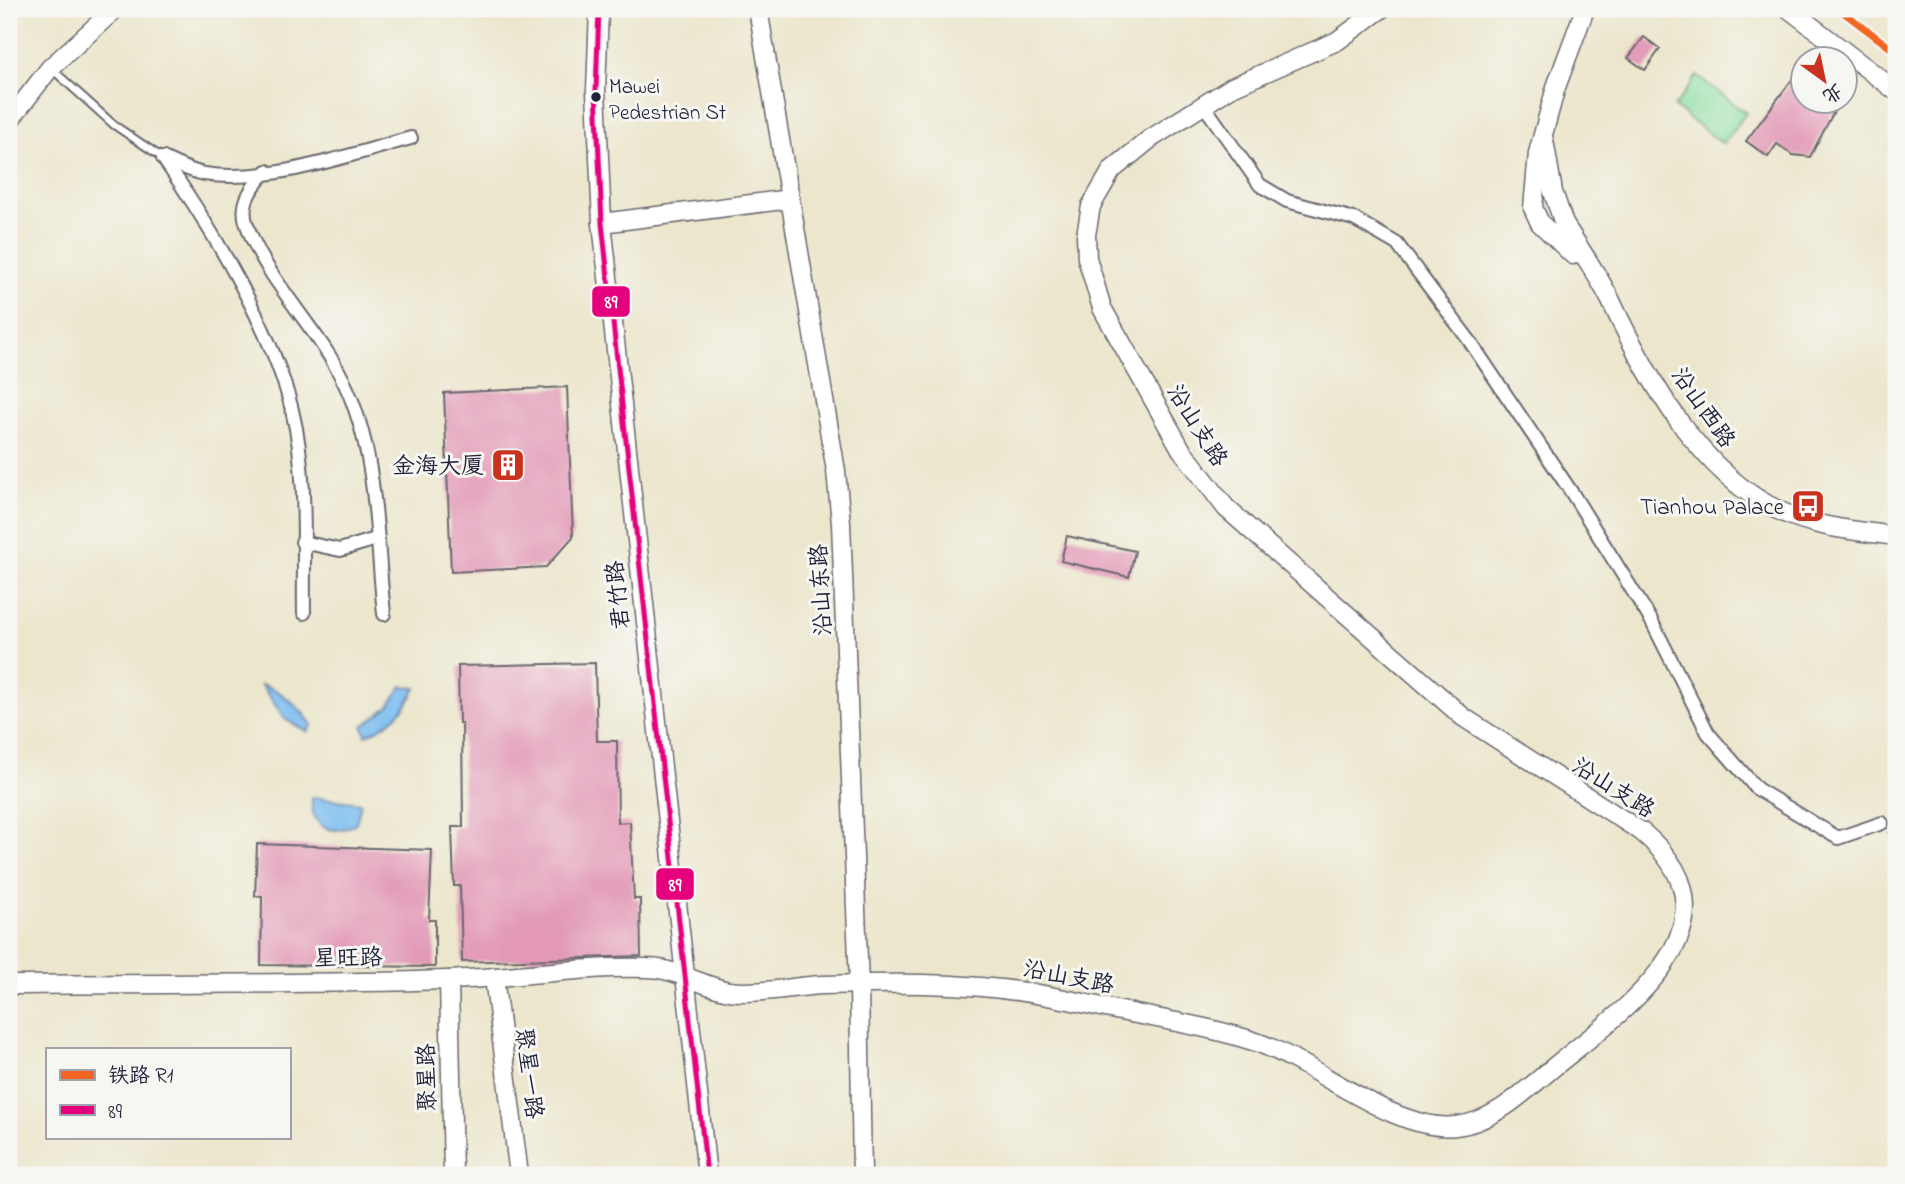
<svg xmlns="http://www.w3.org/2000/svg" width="1905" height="1184" viewBox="0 0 1905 1184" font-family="'Indie Flower','LXGW WenKai TC',sans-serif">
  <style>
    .green { fill: #8bdea0; stroke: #56806e; stroke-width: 2 }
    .water { fill: #7bbdf0; stroke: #4e7096; stroke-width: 2 }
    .building { fill: #e298b6 }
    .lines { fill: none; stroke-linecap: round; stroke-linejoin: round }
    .lane-casing { stroke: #69676e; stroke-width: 10 }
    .street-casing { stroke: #69676e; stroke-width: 16 }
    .secondary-casing { stroke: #69676e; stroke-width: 21 }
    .path { stroke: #69676e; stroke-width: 2.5; stroke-dasharray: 5 5; stroke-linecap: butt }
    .lane { stroke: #fff; stroke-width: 6 }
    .street { stroke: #fff; stroke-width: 12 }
    .secondary { stroke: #fff; stroke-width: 18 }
    .bus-1-casing { stroke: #f6f6f2; stroke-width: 10 }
    .bus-1 { stroke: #e5007d; stroke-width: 5 }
    .rail-1-casing { stroke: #f6f6f2; stroke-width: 12 }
    .rail-1 { stroke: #f26522; stroke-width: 7 }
    .bus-dot { fill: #22223b; stroke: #f6f6f2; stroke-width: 2.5 }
    .labels { text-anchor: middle; stroke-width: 6; stroke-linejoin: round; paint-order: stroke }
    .bus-label { font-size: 21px; fill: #22223b; stroke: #f6f6f2; text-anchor: start }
    .street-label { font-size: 23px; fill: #22223b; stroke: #f6f6f2 }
    .poi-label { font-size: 23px; fill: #22223b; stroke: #f6f6f2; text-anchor: end }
    .line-badge { stroke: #f6f6f2; stroke-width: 2.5 }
    .badge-label { font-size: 19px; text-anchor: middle; font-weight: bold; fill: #fff }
  </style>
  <rect width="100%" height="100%" fill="#f6f6f2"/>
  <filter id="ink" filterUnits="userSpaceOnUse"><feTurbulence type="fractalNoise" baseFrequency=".0143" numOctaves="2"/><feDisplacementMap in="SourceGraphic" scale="14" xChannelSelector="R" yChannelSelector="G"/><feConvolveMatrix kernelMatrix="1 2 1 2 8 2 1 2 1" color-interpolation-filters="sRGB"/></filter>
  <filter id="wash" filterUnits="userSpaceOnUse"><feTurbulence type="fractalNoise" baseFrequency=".00686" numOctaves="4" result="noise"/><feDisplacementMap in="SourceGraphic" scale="28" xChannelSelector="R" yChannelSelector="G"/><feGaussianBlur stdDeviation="1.57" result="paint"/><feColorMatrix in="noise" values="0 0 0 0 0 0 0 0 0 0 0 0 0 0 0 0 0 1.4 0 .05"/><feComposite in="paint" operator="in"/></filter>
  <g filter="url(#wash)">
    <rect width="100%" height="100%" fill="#ece6cc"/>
    <path class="green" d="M1697 76 1746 113 1723 144 1674 107Z"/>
    <g class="water">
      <path d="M261 685C279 687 302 710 312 725L308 732 286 720Z"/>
      <path d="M402 686 416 688C406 710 389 726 366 735L363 726 389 706Z"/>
      <path d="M312 797 361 803 356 823C332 839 309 826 312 797Z"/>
    </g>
    <g id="blocks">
      <g class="building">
        <path d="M1644 37 1660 49 1645 70 1628 58Z"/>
        <path d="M1803 65V102H1839L1810 157 1793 155 1777 144 1768 157 1746 141Z"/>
        <path d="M567 387 573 537 546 567 451 572 444 393Z"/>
        <path d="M1067 536 1135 551 1129 577 1061 561Z"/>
        <path d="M595 663 597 741H617L618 823 630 822 634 899H640L641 956 462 962 460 886H454L452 827H463L462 723H459L458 666Z"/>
        <path d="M257 844 432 850 429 920H435V967L261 965 262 896H255Z"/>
      </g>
    </g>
  </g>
  <g filter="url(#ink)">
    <use href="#blocks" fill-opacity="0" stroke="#69676e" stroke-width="2"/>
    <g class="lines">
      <g class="lane-casing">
        <path id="lane" d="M53 70 114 125 163 158"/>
      </g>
      <g class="street-casing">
        <g id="street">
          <path d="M1203 104 1260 185 1287 201 1354 219 1397 244 1469 340 1572 493 1651 620 1708 733 1757 789 1838 838 1882 823"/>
          <path d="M163 158C211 227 272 329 292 410 308 475 303 547 304 613"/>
          <path d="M163 158C176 164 189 171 204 174 269 184 348 155 411 138"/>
          <path d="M267 171C253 185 240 202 246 222 263 277 317 327 343 380 378 451 376 537 384 614"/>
          <path d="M302 542 340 550 376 539"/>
        </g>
      </g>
      <g class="secondary-casing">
        <g id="secondary">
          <path d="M599 9 596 91 602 223 707 1175"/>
          <path d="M758 9 836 471 841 523 859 985 862 1175"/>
          <path d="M1789 9 1896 91"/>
          <path d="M9 121 50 68 115 9"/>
          <path d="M1544 140 1553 192 1564 224C1580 249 1598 275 1611 301 1647 378 1701 476 1782 512 1818 528 1858 531 1896 536"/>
          <path d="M602 223 790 199"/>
          <path d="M1573 255 1540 223 1533 208 1538 153 1556 87 1585 9"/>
          <path d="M494 977 519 1175"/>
          <path d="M449 980 453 1175"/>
          <path d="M9 985C155 983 301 985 447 980 513 978 580 966 647 968 676 968 701 986 729 991 756 995 795 986 824 985 889 983 959 982 1024 992 1061 997 1098 1007 1136 1014 1176 1022 1217 1029 1256 1042 1315 1062 1394 1133 1456 1126 1496 1122 1530 1086 1560 1062 1630 1006 1749 921 1642 832L1463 717 1226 508 1181 449 1102 308 1087 258 1086 235 1091 206 1112 170 1150 139 1232 87 1337 41 1381 9"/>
        </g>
      </g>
      <path class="path" d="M1889 832 1896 840"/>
      <use href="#lane" class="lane"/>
      <use href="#street" class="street"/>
      <use href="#secondary" class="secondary"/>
      <g class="bus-1-casing">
        <path id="bus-1" d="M599 9 596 91 602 223 707 1175"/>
      </g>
      <use href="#bus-1" class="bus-1"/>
      <g class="rail-1-casing">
        <path id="rail-1" d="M1839 9 1896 52"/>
      </g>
      <use href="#rail-1" class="rail-1"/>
    </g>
  </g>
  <defs>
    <g id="building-square" transform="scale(1.75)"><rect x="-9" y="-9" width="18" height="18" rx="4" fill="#c8321e" stroke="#f6f6f2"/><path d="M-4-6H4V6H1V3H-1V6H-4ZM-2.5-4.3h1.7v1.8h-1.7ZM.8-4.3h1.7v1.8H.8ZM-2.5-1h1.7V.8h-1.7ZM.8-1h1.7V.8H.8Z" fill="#fff"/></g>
    <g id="bus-square" transform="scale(1.75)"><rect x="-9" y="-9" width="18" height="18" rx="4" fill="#c8321e" stroke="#f6f6f2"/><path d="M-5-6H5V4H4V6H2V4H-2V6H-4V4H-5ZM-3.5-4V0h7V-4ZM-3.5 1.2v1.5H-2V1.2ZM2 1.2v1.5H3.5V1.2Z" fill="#fff"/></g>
  </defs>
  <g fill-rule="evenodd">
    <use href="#building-square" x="508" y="465"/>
    <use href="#bus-square" x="1808" y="506"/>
  </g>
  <circle class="bus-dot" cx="596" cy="97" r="6"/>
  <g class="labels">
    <g class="bus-label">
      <text x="609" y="93">Mawei<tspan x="609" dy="26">Pedestrian St</tspan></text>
    </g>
    <g class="street-label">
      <text transform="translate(1704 407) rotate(55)" y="8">沿山西路</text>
      <text transform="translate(1198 425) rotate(58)" y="8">沿山支路</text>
      <text transform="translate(820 590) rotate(-93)" y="8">沿山东路</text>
      <text transform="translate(617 595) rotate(-96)" y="8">君竹路</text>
      <text transform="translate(1614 787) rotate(32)" y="8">沿山支路</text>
      <text transform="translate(348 957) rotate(-1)" y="8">星旺路</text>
      <text transform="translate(1069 976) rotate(11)" y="8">沿山支路</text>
      <text transform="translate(530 1073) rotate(83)" y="8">聚星一路</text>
      <text transform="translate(426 1078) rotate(-91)" y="8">聚星路</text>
    </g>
    <g class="poi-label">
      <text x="484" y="473">金海大厦</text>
      <text x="1784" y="514">Tianhou Palace</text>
    </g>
  </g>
  <g class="line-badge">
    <rect x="591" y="285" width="40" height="33" rx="7" fill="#e5007d"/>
    <rect x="655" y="867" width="40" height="34" rx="7" fill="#e5007d"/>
  </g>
  <g class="badge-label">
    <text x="611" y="308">89</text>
    <text x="675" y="891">89</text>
  </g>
  <rect width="1905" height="1184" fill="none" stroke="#f6f6f2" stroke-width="35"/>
  <rect x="46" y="1048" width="245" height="91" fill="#f6f6f2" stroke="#a1a1a9" stroke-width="2"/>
  <rect x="60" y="1070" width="35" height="10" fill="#f26522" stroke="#a1a1a9" stroke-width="2"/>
  <text x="108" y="1082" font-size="21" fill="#22223b">铁路 R1</text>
  <rect x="60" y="1105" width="35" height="10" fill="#e5007d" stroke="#a1a1a9" stroke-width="2"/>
  <text x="108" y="1118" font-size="21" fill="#22223b">89</text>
  <g transform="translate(1824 80) rotate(147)"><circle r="33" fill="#f6f6f2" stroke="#a1a1a9" stroke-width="2"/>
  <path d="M0-5L12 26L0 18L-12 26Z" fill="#c8321e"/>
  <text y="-10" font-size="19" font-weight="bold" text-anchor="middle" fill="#22223b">北</text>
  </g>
</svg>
